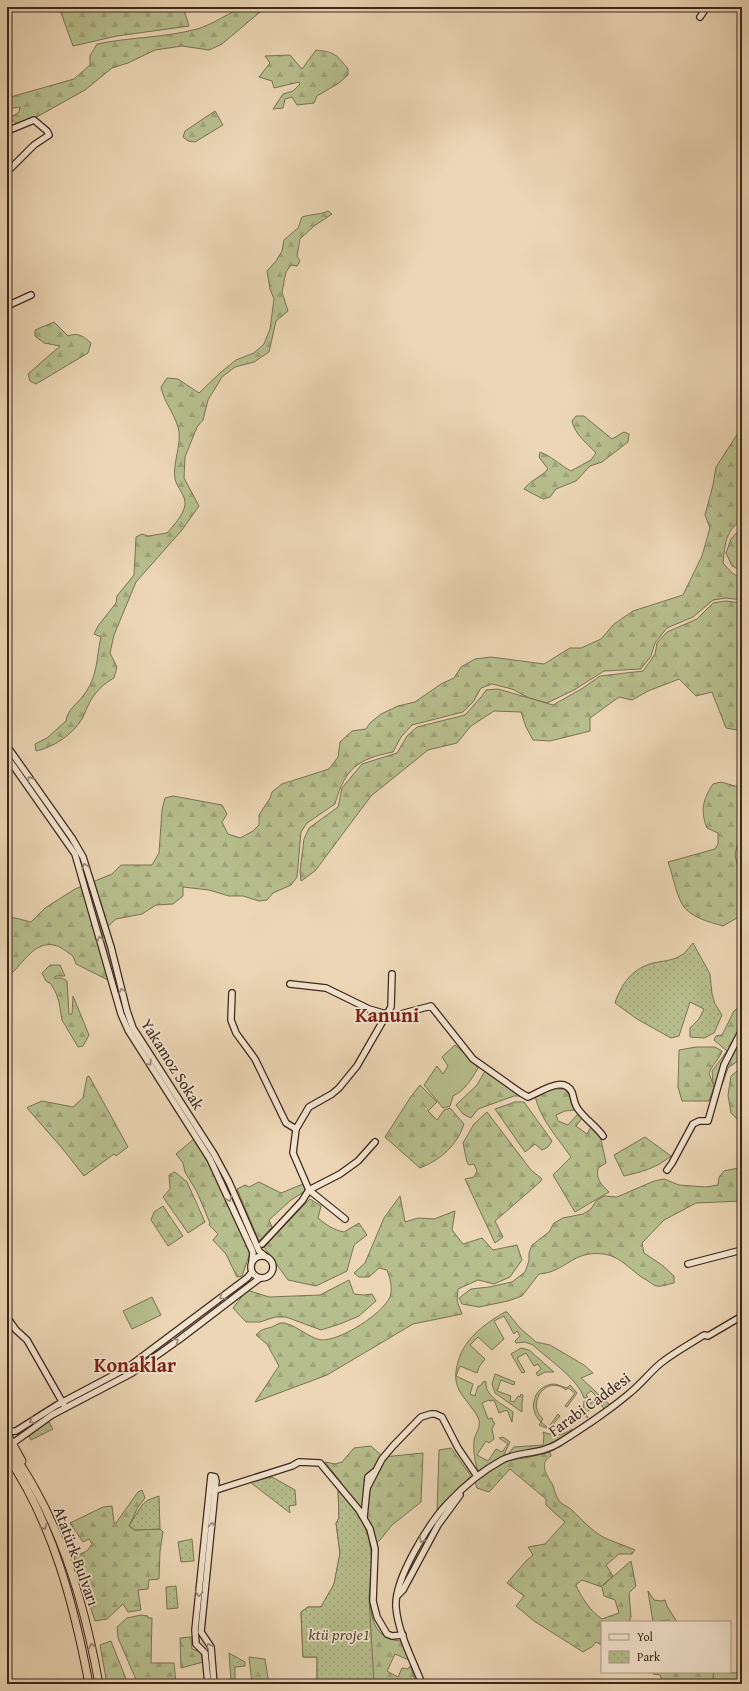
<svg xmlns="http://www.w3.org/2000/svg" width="749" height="1691" viewBox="0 0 749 1691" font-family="'Gentium Book Plus',serif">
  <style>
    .grass { fill: #b7be8d; stroke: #7a7255 }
    .forest { fill: url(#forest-firs); stroke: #7a7255; fill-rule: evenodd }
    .park { fill: url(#park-dots); stroke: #7a7255 }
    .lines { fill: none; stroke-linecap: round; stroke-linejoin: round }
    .secondary-casing { stroke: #3c271d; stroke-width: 8 }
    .highway-casing { stroke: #3c271d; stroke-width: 9 }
    .secondary { stroke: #f3e4cf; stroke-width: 5.5 }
    .highway { stroke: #ecd6b5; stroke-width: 7 }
    .oneway { stroke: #988676 }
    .oneway2 { stroke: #947e69 }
    .labels { text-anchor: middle; stroke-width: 3.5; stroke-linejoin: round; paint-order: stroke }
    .street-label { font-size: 16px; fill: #3c271d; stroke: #f3e4cf }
    .park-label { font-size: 16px; font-style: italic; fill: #5b4d39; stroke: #f3e4cf }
    .district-label { font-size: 20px; font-weight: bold; fill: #7a1f14; stroke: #f3e4cf }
  </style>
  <defs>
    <pattern id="forest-firs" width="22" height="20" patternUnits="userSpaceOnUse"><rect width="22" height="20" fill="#b7be8d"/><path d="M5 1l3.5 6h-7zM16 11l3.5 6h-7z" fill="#9ea379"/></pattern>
    <pattern id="park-dots" width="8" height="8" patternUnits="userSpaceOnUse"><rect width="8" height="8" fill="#b7be8d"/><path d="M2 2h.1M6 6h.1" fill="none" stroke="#9ea379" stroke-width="1.8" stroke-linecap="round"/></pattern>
  </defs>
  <rect width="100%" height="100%" fill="#ecd6b5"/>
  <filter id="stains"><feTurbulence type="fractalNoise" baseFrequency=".005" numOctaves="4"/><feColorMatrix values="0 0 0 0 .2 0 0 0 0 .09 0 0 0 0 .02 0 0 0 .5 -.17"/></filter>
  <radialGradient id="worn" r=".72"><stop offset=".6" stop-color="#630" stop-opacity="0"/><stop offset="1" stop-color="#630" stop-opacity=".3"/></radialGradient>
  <g class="grass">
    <path d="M455 1045 471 1059 478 1068C472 1079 464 1091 453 1096L450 1106 443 1108 424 1085 437 1066 443 1074 448 1066 442 1057Z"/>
    <path d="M152 1297 161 1315 132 1329 123 1311Z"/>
    <path d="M505 1312H507L520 1328 536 1342 550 1345 584 1365 593 1373 581 1378 610 1405 604 1409 600 1403 585 1413 588 1418 583 1414 584 1401 590 1404 592 1401 594 1403 598 1398 591 1391 586 1395 588 1397 584 1398C578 1379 548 1359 533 1345L525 1342 516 1343 515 1341 520 1336 517 1331 514 1334 504 1316 494 1321 504 1339 492 1350 478 1337 470 1345 485 1359 479 1367 477 1373 460 1366 456 1376 473 1384 470 1394 475 1396 478 1386H480L484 1381 486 1382C485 1397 503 1404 513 1412L512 1422 507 1410 499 1413 494 1400 490 1401 489 1400 482 1403 488 1419 492 1418 493 1422 495 1423 492 1429 494 1439 489 1443 486 1441 477 1455 488 1461 496 1449 502 1452 508 1444 499 1438 503 1437 510 1442 503 1457 478 1471C475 1464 473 1449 474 1441 475 1433 481 1428 479 1420 478 1414 463 1398 459 1390 455 1381 455 1375 457 1366 462 1340 483 1325 505 1312Z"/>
    <path d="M521 1348 529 1350 554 1372H545L538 1376 536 1373 541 1369 538 1364 534 1366 526 1353 517 1358 525 1372 522 1373 511 1354Z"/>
    <path d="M495 1374 515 1382 514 1385 501 1380 497 1391 511 1396 510 1401 514 1402 518 1396 520 1397 521 1394 523 1395 522 1404V1412L495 1393 492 1384Z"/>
    <path d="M555 1384 567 1388 570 1385 577 1393 567 1407 565 1406 575 1393 568 1388 566 1390C547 1374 525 1403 543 1419L541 1422 548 1428 558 1414 560 1416 549 1429 539 1425 541 1422C526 1408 535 1384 555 1384Z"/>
    <path d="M572 1429C566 1445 525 1452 508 1454L514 1447 543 1445 544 1435 543 1432C553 1436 563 1436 572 1429Z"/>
    <path d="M648 1591 654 1600 661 1601 665 1600 667 1606 677 1622H672L669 1620 653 1622Z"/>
    <path d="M742 1667V1684H712L714 1672 736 1673Z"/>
  </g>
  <g class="forest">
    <path d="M59 7H183L189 26 117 36 73 46Z"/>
    <path d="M244 7H266L222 44 209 50 182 46 155 50 128 63 112 68 85 90 33 119 17 124 10 118 19 112 20 107 7 109V98L74 79 90 65V56L97 44C130 37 164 38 197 29 212 25 228 13 244 7Z"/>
    <path d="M316 50C335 52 337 55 348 69V75L339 83 317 96 314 103 297 105 292 97 285 99 283 108 273 109 283 94 293 91 300 84 299 82 274 88 272 81 259 77 270 63 265 56 290 55 302 69Z"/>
    <path d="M215 111 223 125 195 142 188 141 183 137 185 131Z"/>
    <path d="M328 211 332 214 314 226 300 239 297 256 300 261 297 266 291 265 286 272 282 292 288 311 276 321 269 352 254 362 235 367 222 377 208 400 203 420 197 427 185 457 184 478 199 506 182 530 136 582 114 635 110 653 117 667 114 678C107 682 100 687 95 694 89 701 86 711 82 719 72 735 54 747 36 751L35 744 47 738 66 721C68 709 76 705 83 696 98 677 96 659 101 637L94 634 98 626 116 603 117 596 134 575 136 537 142 534 148 536 167 533C173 526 183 516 185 505 186 495 177 488 175 479 172 464 183 441 178 427 174 413 164 402 161 387L167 378 178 379 199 393 220 373 236 360 254 353 264 344 270 329 274 299 270 289 267 271 276 261 282 251 284 240 298 228 302 217C311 214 319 215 328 211Z"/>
    <path d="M54 322 68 336C78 332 83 336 91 343L88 353 36 384 30 381 28 374 60 346 44 343 35 336V330Z"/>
    <path d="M576 416H584L612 439 624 432 629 434 628 442 602 462 590 466 576 481 556 489 550 497 543 499 524 489C531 480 541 477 548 469L539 457 540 452C551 456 560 465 571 471L591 460 596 453C587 443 575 435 572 421Z"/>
    <path d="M742 427V451L739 455 738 477V489L742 502V520C725 531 725 544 723 563L732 573 742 579V600L726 598 713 600 693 617 667 628 655 643 651 656 641 669 604 671 574 690 547 703 529 698 512 689 492 684 481 688 473 702 463 712 412 725 401 737 393 752C358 759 345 768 335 804L307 823 301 832 297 877 291 885 273 893 267 900 259 901 243 896H229L209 890 183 887V896L173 904 156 905 142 914 116 919 106 928 114 971 112 982 76 964 73 956C67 952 60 946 54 945 32 941 22 967 7 977V916L31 922 45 908 75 889 112 874 121 865H152L159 853 162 810 165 798 173 796 222 805 227 814 222 822 228 834 240 838 253 831 259 825V815L270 798 272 792 282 784 329 769 338 757 340 742 352 731 366 729 370 723 381 714 398 706 415 702 441 684 454 678 461 667 475 659 491 657 544 664 570 648H581L601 639 614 624 633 611 683 595 702 556 710 528 705 515 713 485 716 467Z"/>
    <path d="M742 527V571L732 566 726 553 731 539Z"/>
    <path d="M726 601 742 603V731L726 728 712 692 696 696 679 679 648 691 632 700 619 697 590 718V731L550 741 533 740 526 727 521 712 494 711 471 726 457 743 428 750 371 796 315 871 301 881 300 871 304 839 309 828 338 807 342 788 362 764 397 753 407 736 417 727 465 715 482 696 486 690 498 689 553 705 583 688 600 676 643 671 655 654 657 643 667 632 697 619 713 603Z"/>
    <path d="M721 782 742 788V824L735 855 738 867 742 875V915L723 926C709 922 689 917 682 904 675 891 673 875 668 862L715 849 718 844V833L707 828C700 811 703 799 713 784Z"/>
    <path d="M50 965H60L65 976H56L54 978H62L67 981 69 1014H72L73 996 89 1035 83 1046 78 1047 62 1020 59 1002 56 993 51 984 46 981 42 973Z"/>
    <path d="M742 1004V1058L728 1068 722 1085 713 1083 712 1071 727 1051 714 1040 716 1036 722 1035 734 1011Z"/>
    <path d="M696 1047H715L722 1051C720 1058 712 1065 709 1073L714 1087 709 1101H682L678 1087 679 1050Z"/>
    <path d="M742 1067V1124L731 1113 728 1095 731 1076Z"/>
    <path d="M485 1071 522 1096H514L478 1109 471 1118 463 1114 456 1105 477 1085Z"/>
    <path d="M89 1076 128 1147 116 1156 114 1154 84 1176 62 1148 27 1108 28 1107 42 1101 73 1107 83 1098 87 1077Z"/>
    <path d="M420 1085 437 1102 428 1111 437 1120 444 1110 450 1108 464 1124C457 1145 442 1159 420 1168L385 1137 410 1098Z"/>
    <path d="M555 1089H565L573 1100 575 1110 565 1111 556 1115 558 1121 568 1125 578 1114 583 1117 576 1126 587 1134 591 1127 600 1135 606 1163 598 1168C596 1180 601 1184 609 1192L575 1212 553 1175 571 1157C558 1138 540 1119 535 1096Z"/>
    <path d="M515 1102H524L552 1141 548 1147 542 1150 535 1144 525 1152 495 1109Z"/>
    <path d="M487 1112 531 1170 542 1179 540 1182 495 1221 503 1237 495 1243 465 1179 474 1177 477 1171 474 1164 469 1165 467 1162 463 1143 474 1124Z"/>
    <path d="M645 1137 671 1156C657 1168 641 1172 624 1176L614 1155Z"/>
    <path d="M195 1138 211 1167 250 1253 242 1276 237 1277 226 1254 213 1240 218 1234 209 1225 210 1223 197 1192 185 1172 183 1163 176 1154Z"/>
    <path d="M738 1168 742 1169V1201L696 1203 664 1220 642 1243 644 1253 662 1265 674 1276V1283C669 1284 661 1287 656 1286 653 1285 650 1282 648 1281 631 1272 623 1257 604 1254 571 1250 567 1272 539 1274L522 1296 508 1301 479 1307 462 1304 459 1298 471 1289 489 1287 512 1282 525 1272 529 1261V1253L532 1245 549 1232 554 1223 563 1218 583 1214 591 1209 596 1201 604 1196 617 1197 654 1181 664 1179 679 1185 706 1187 718 1185 719 1177 724 1171Z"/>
    <path d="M175 1172 187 1182 205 1222 188 1233 163 1197 170 1189 169 1175Z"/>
    <path d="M259 1182 281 1193 303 1184 307 1190 291 1200 269 1220 272 1227 259 1241 237 1189 245 1185 249 1187Z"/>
    <path d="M400 1196 405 1222 418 1218 434 1219 455 1211 452 1230 463 1244 482 1238 493 1250 517 1245 522 1260 510 1277 494 1284 478 1280 458 1289 457 1301 462 1314 413 1324 327 1375 255 1402 279 1366 267 1344 256 1335C261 1329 265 1329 272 1327 275 1326 277 1324 280 1323 292 1321 309 1339 322 1340 342 1340 382 1314 390 1297 393 1288 390 1278 387 1270L379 1268 369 1277H359L354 1273 365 1263 384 1218Z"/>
    <path d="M310 1199 321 1206 318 1218C326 1225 334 1230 344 1232L359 1223 367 1235 354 1245 347 1271 316 1286 288 1280 264 1247Z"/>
    <path d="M163 1206 183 1236 168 1246 151 1220 154 1212Z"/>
    <path d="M349 1280 354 1294 364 1295 372 1294 376 1301 359 1316 340 1324 321 1330 286 1317H275L260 1322H246L233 1308 247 1290 269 1297 320 1295Z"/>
    <path d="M371 1446 383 1457 423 1453 421 1502 392 1525 380 1540 371 1547C374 1576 356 1639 401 1641L409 1660 395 1654 387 1671 398 1677 402 1668 408 1669 410 1666 417 1684H317V1657H303L301 1612 308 1607H321L334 1584 340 1554 336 1523 339 1518 338 1488 341 1482 325 1462 335 1464 342 1462 354 1448Z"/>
    <path d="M451 1448 471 1476 443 1503 437 1512 439 1450Z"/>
    <path d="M550 1452 551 1456C540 1462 545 1473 551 1482 555 1487 554 1494 558 1499 561 1505 568 1506 572 1510 582 1520 591 1530 603 1537 613 1542 624 1545 635 1550L632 1554H619L606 1565 613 1576 602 1586 631 1561 636 1586 629 1593 631 1617 629 1622H602V1645L596 1642 593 1646 583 1652 534 1621 516 1606 524 1596 507 1583 526 1561 533 1555 528 1547 545 1544 565 1522 546 1505V1499L510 1469 489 1492 477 1488 475 1482 505 1461 530 1457ZM582 1580 602 1587 604 1596 615 1600 619 1613 602 1619C591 1612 581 1597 576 1585Z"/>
    <path d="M142 1490 145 1498 138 1507 129 1526 135 1530 160 1529 163 1532 160 1551 159 1579 149 1580 148 1589 138 1590 141 1610 128 1612 123 1604 107 1619 95 1621 74 1557 87 1551 92 1544 89 1539 83 1542 70 1523 103 1507 112 1506 114 1523H116L138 1492Z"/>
    <path d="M141 1615 148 1616V1618H152L151 1663H174L176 1684H138L118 1638 117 1627 127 1618Z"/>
    <path d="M191 1637 192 1649 201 1652 203 1662 181 1668 180 1638Z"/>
    <path d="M111 1641 128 1684H107L100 1645Z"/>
    <path d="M249 1657 265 1659 269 1684H252Z"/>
    <path d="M653 1672H714L712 1684H664L660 1675 653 1674Z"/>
  </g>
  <g class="park">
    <path d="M693 943 710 974 712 994 715 1004 722 1015 714 1033 704 1038 690 1037V1028L699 1019 704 1009 690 1002 679 1036 671 1038 637 1019 615 1003C621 984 633 968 653 963 662 961 671 961 680 956 685 954 689 947 693 943Z"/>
    <path d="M49 1422 53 1429 31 1440 29 1436 30 1433Z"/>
    <path d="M272 1477 295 1490 296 1505 289 1506 290 1513 250 1482Z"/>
    <path d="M338 1488 362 1520 369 1539 372 1558 369 1597 374 1684H317V1657H303L301 1612 308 1607H321L334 1584 340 1553 336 1523 339 1518Z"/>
    <path d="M159 1496 160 1529 135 1530 129 1526 142 1505 148 1500Z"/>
    <path d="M192 1539 194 1561 181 1562 178 1542Z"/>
    <path d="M176 1586 178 1608 167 1609 166 1587Z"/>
    <path d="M229 1653 245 1662V1666L235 1667V1681H231Z"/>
  </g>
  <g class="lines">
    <g class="secondary-casing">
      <g id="secondary">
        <path d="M700 17 707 7"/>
        <path d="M7 131 34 120 47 131 49 135 34 145 7 172"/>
        <path d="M7 306 31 295"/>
        <path d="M7 746 72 838 83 857 111 947 127 1011 133 1028 214 1154 229 1182 259 1251 265 1256"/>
        <path d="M7 757 75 854 121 1014 128 1030 210 1159 252 1250 253 1253 252 1261"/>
        <path d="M290 984 326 988 369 1009 393 1016 431 1006 473 1059 521 1093 528 1097C541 1092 563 1075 572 1092 574 1098 574 1104 578 1109 585 1119 596 1126 603 1136"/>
        <path d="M232 993 231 1020 236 1033 255 1059 286 1123 296 1129 293 1153 309 1190 345 1219"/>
        <path d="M296 1129 309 1107 332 1094 339 1088 357 1066 391 1007 392 974"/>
        <path d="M667 1170 672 1163 693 1124 699 1121H708L724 1065 742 1030"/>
        <path d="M262 1244 302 1201 309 1190 340 1174 358 1161 375 1142"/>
        <circle cx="262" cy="1267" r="11"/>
        <path d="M688 1264 742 1250"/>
        <path d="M7 1317 16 1330 27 1340 64 1405"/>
        <path d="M7 1432 16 1431 57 1405 127 1368 247 1278 252 1272"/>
        <path d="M13 1443 52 1415 132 1373 180 1339 260 1278"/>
        <path d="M367 1488 382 1459 393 1446 421 1417 431 1414H435L442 1417 458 1448 477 1476"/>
        <path d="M213 1491 292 1466 299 1462 320 1463 359 1510 370 1529 375 1549 373 1601 377 1617 387 1634 392 1636 403 1635"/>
        <path d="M364 1517 368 1477 374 1472"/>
        <path d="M398 1595 403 1590 438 1525 460 1495"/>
        <path d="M208 1684 205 1653 196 1644 195 1630 211 1476 215 1477 216 1481 201 1632 211 1647 214 1684"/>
        <path d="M422 1684C413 1660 398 1633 396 1607 394 1579 429 1523 448 1503 464 1486 482 1471 502 1460 520 1451 540 1455 559 1443 584 1427 609 1411 631 1392 642 1383 650 1372 661 1363 675 1352 690 1344 704 1335L708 1336 742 1316"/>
      </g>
    </g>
    <g class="highway-casing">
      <g id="highway">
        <path d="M7 1434 22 1461"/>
        <path d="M7 1445C17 1459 27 1474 35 1489 69 1549 87 1617 99 1684"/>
        <path d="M7 1456C53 1523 74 1605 89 1684"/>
      </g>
    </g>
    <use href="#secondary" class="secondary"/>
    <use href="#highway" class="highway"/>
  </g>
  <defs><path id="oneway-chevron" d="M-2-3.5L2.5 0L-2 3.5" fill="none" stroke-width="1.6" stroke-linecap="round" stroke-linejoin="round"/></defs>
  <g class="oneway">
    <use href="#oneway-chevron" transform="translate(30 779) rotate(-125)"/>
    <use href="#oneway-chevron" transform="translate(85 866) rotate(-107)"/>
    <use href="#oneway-chevron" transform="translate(100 939) rotate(-106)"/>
    <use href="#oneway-chevron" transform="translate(122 991) rotate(-104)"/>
    <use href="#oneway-chevron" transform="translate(149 1063) rotate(56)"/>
    <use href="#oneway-chevron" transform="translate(229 1199) rotate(67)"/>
    <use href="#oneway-chevron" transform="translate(222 1297) rotate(144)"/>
    <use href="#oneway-chevron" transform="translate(176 1341) rotate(-36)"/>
    <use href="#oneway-chevron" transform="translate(32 1421) rotate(148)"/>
    <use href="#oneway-chevron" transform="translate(212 1525) rotate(-86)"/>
    <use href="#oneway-chevron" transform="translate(422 1540) rotate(123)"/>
    <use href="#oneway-chevron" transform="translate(199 1594) rotate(95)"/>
    <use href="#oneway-chevron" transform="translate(209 1646) rotate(-116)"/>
  </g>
  <g class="oneway2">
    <use href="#oneway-chevron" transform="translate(44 1527) rotate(66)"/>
    <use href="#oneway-chevron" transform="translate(92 1646) rotate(-101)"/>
  </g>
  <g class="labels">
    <g class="street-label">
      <text transform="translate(173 1064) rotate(58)" y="6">Yakamoz Sokak</text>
      <text transform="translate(589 1404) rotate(-36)" y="6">Farabi Caddesi</text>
      <text transform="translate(77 1556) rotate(70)" y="6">Atatürk Bulvarı</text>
    </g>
    <g class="park-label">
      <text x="339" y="1640">ktü proje1</text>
    </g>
    <g class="district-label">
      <text x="387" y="1022">Kanuni</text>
      <text x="135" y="1372">Konaklar</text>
    </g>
  </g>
  <rect width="749" height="1691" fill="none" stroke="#ecd6b5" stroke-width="24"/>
  <rect x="8" y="8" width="733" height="1675" fill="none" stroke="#3c271d" stroke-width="2"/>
  <rect x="12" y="12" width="725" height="1667" fill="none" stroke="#3c271d"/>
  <rect x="601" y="1621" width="130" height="52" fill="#f3e4cf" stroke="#aa9888"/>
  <rect x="609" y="1634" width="20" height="6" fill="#f3e4cf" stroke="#aa9888"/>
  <text x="637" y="1641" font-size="12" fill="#3c271d">Yol</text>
  <rect x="609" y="1651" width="20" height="12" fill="url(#park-dots)" stroke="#aa9888"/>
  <text x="637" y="1661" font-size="12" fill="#3c271d">Park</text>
  <rect width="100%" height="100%" filter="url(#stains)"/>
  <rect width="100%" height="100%" fill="url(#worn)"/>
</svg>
